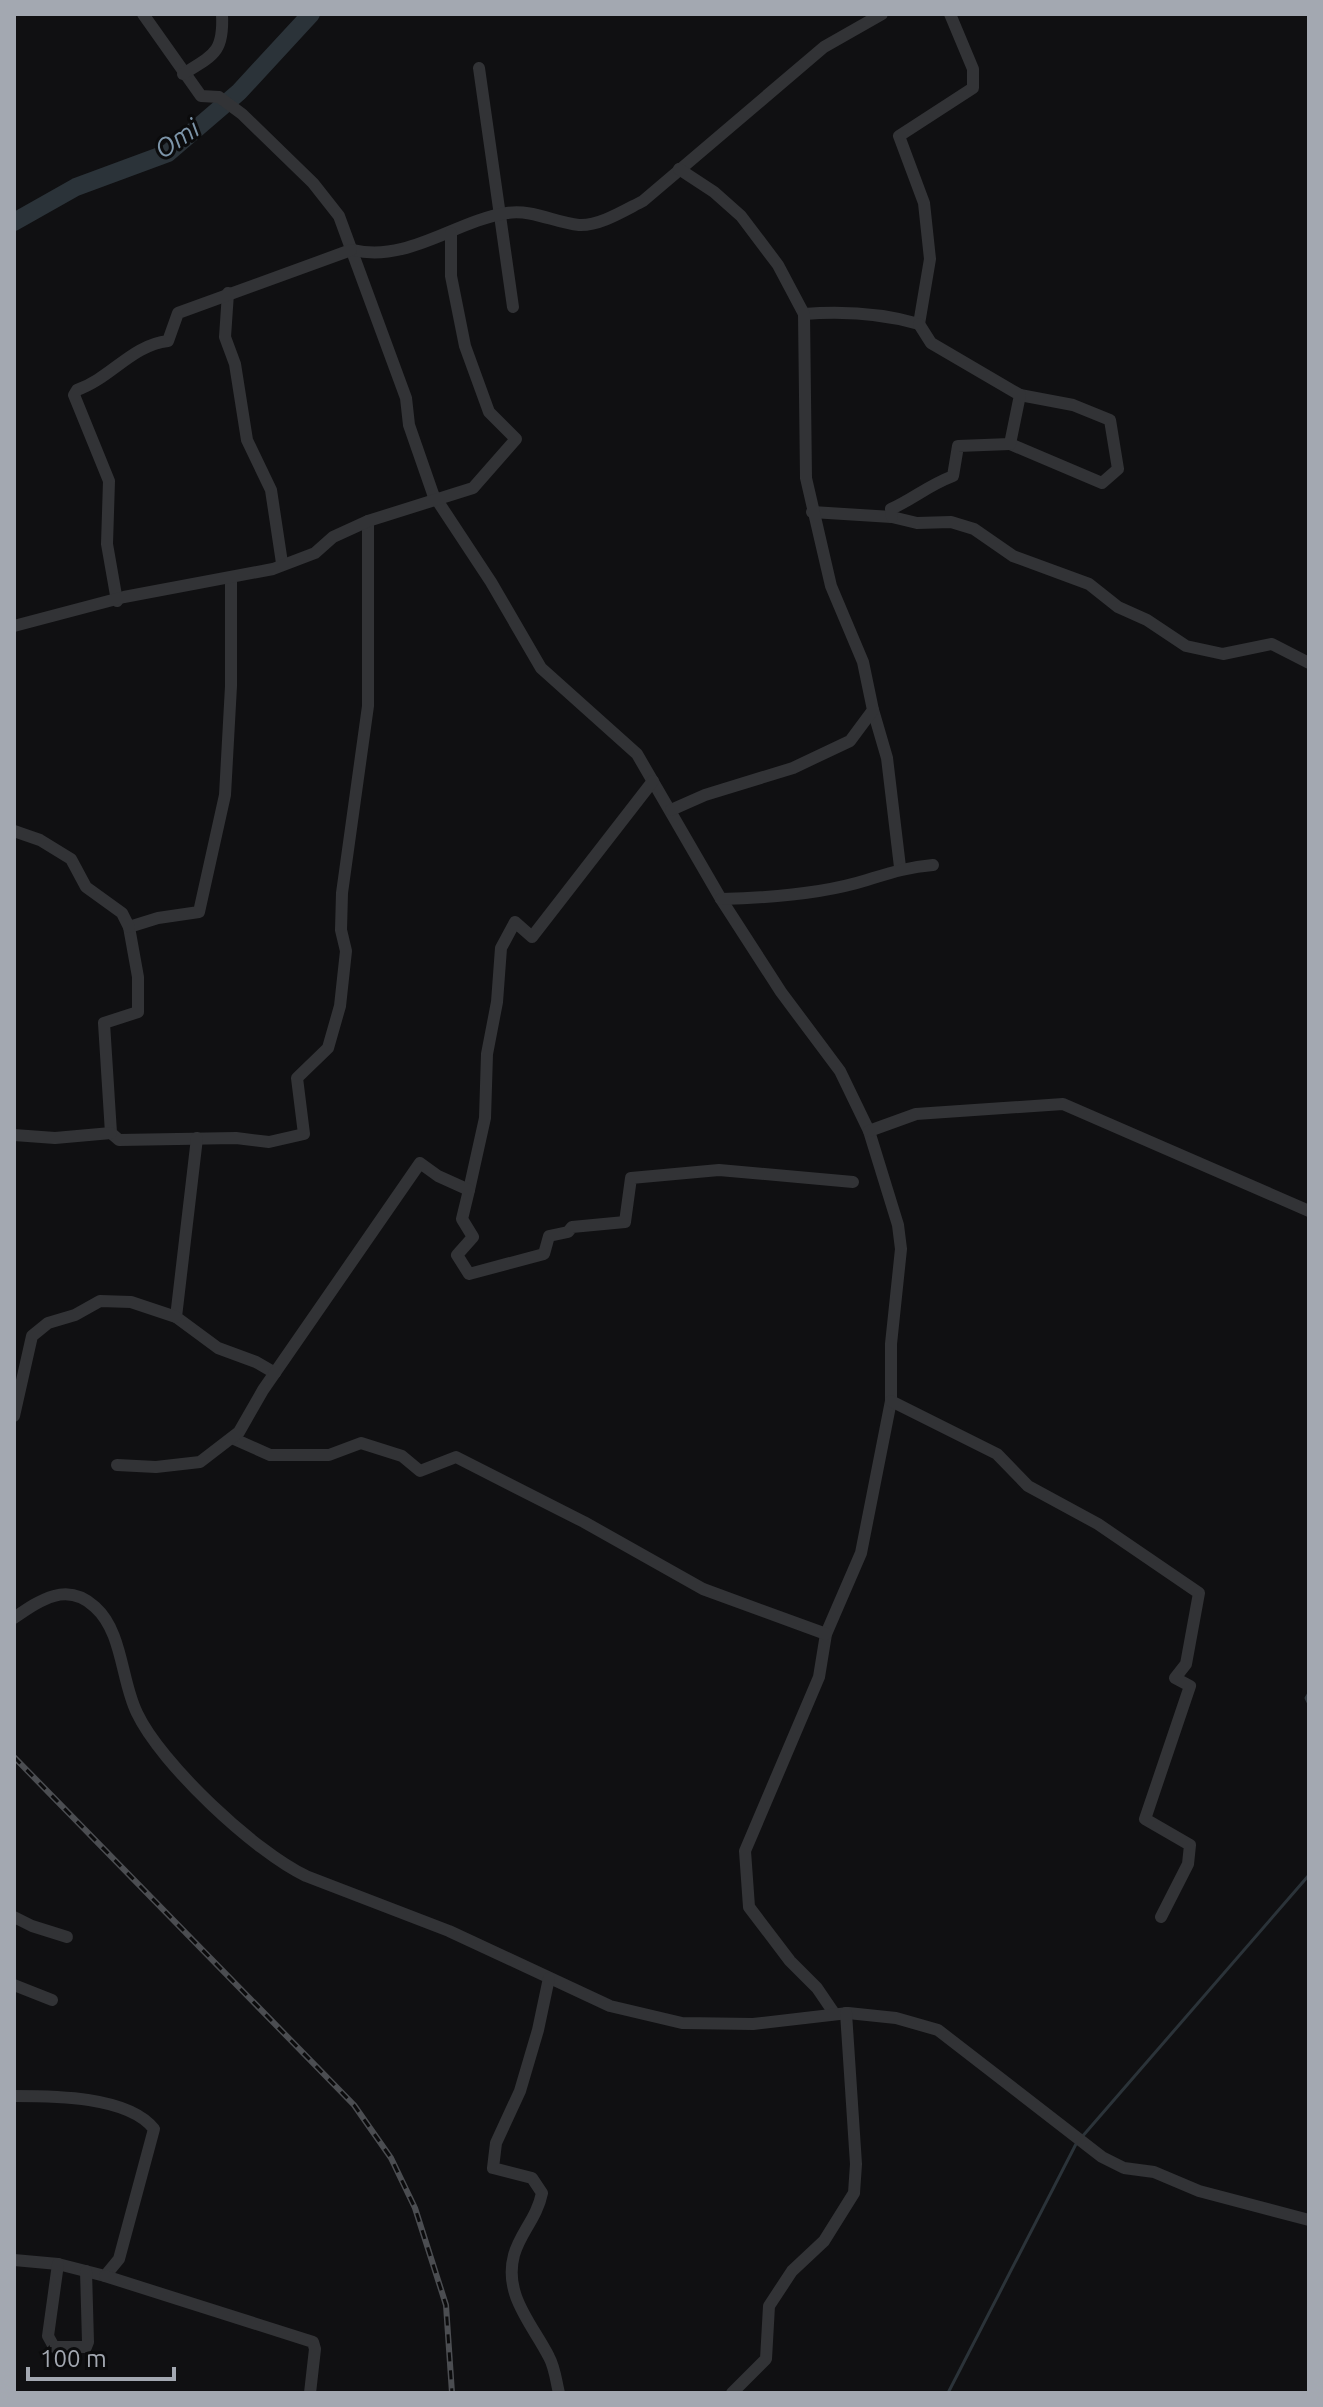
<svg xmlns="http://www.w3.org/2000/svg" width="1323" height="2407" viewBox="0 0 1323 2407" font-family="Ubuntu,sans-serif">
  <style>
    .lines { fill: none; stroke-linecap: round; stroke-linejoin: round }
    .stream { stroke: #2b3339; stroke-width: 3 }
    .river { stroke: #2b3339; stroke-width: 18 }
    .minor { stroke: #323336; stroke-width: 12 }
    .rail-casing { stroke: #4b4d51; stroke-width: 6 }
    .rail { stroke: #0b0b0c; stroke-width: 3; stroke-dasharray: 9; stroke-linecap: butt }
    .labels { text-anchor: middle; stroke-width: 6; stroke-linejoin: round; paint-order: stroke }
    .water-label { font-size: 26px; font-style: italic; fill: #7d95a9; stroke: #0b0b0c }
  </style>
  <rect width="100%" height="100%" fill="#101012"/>
  <g class="lines">
    <g class="stream">
      <path d="M1309 1693 1306 1698 1309 1704"/>
      <path d="M1081 2138 1309 1875"/>
      <path d="M948 2393 1076 2144"/>
    </g>
    <path class="river" d="M14 222 76 187 168 153 239 92 311 14"/>
    <g class="minor">
      <path d="M143 14 201 96 219 97 242 114 313 183 339 216 406 398 409 425 433 494 491 582 541 668 637 754 721 899 781 992 840 1071 869 1131 898 1225 901 1249 891 1344V1401L861 1553 826 1634 819 1677 745 1851 749 1907 790 1961 817 1988 834 2013"/>
      <path d="M479 68 513 307"/>
      <path d="M183 74C214 55 224 52 222 14"/>
      <path d="M353 250C408 263 455 221 507 213 533 209 555 223 579 225 600 226 625 210 643 201L824 47 882 14"/>
      <path d="M228 293 225 337 235 364 247 440 271 490 282 563"/>
      <path d="M804 314C843 311 881 313 919 324L930 259 924 203 899 136 973 88V69L950 14"/>
      <path d="M1010 444 1102 483 1118 469 1110 420 1073 405 1020 395"/>
      <path d="M812 512 892 517 917 523 951 522 974 529 1013 556 1089 584 1118 607 1147 620 1186 646 1223 654 1272 644 1309 663"/>
      <path d="M892 517 891 509C915 498 927 486 953 476L958 446 1010 444 1020 395 931 343 919 324"/>
      <path d="M231 578V686L225 795 199 912 158 918 129 927 138 977V1012L104 1023 111 1133 119 1140 236 1138 269 1142 304 1134 297 1078 328 1048 340 1006 346 951 341 930 342 893 368 706V521"/>
      <path d="M117 601 107 544 109 481 74 395 77 390C111 378 132 345 168 341L178 313 351 250"/>
      <path d="M14 626 124 597 273 569 315 553 333 537 368 521 473 488 516 439 489 412 465 346 451 276V233"/>
      <path d="M873 710 887 758 900 867"/>
      <path d="M671 810 705 795 793 768 850 741 873 710 863 662 831 586 806 478 804 314 778 265 741 216 714 192 679 169"/>
      <path d="M14 831 40 840 71 859 86 887 122 913 129 927"/>
      <path d="M721 899C768 898 822 894 867 880 890 873 908 867 933 865"/>
      <path d="M869 1131 916 1114 1063 1104 1309 1211"/>
      <path d="M14 1135 55 1138 111 1133"/>
      <path d="M197 1138 176 1317 218 1348 256 1362 275 1373"/>
      <path d="M469 1190 485 1118 487 1054 497 1002 501 948 515 922 532 937 653 781"/>
      <path d="M891 1401 997 1454 1028 1486 1098 1524 1199 1593 1186 1664 1175 1678 1190 1686 1145 1819 1190 1845 1188 1864 1161 1917"/>
      <path d="M14 1416 32 1336 48 1323 75 1315 100 1301 131 1302 176 1317"/>
      <path d="M232 1438 270 1455H329L361 1443 402 1456 420 1471 456 1457 584 1522 703 1589 826 1634"/>
      <path d="M117 1465 156 1467 200 1462 239 1432 263 1390 420 1163 438 1176 469 1190 462 1219 473 1237 457 1255 469 1274 544 1254 549 1236 568 1232 572 1227 625 1222 631 1178 719 1170 853 1182"/>
      <path d="M14 1618C40 1600 67 1581 95 1607 123 1632 121 1681 137 1713 161 1764 255 1852 306 1876L449 1931 610 2006 682 2023 753 2024 848 2013 896 2018 938 2030 1102 2157 1124 2168 1154 2172 1199 2191 1309 2220"/>
      <path d="M14 1917 32 1926 67 1937"/>
      <path d="M549 1978 538 2030 520 2091 496 2143 493 2168 532 2178 542 2193C537 2218 520 2233 514 2255 503 2295 533 2325 549 2357 555 2368 556 2381 559 2393"/>
      <path d="M14 1985 52 2000"/>
      <path d="M14 2096C54 2096 128 2096 154 2129L119 2259 105 2276 58 2264 14 2260"/>
      <path d="M58 2264 48 2336 54 2347H86L88 2342 86 2271"/>
      <path d="M105 2276 313 2342 315 2349 310 2393"/>
      <path d="M732 2393 766 2359 769 2306 792 2271 824 2241 854 2193 856 2164 846 2013"/>
    </g>
    <g class="rail-casing">
      <path id="rail" d="M14 1757 354 2105 391 2158 415 2208 446 2305 452 2393"/>
    </g>
    <use href="#rail" class="rail"/>
  </g>
  <g class="labels">
    <g class="water-label">
      <text transform="translate(177 139) rotate(-34)" y="9">Omi</text>
    </g>
  </g>
  <rect width="1323" height="2407" fill="none" stroke="#a3a8b1" stroke-width="32"/>
  <path d="M28 2367v12h146v-12" fill="none" stroke="#a3a8b1" stroke-width="4"/>
  <text x="40" y="2367" font-size="24" fill="#a3a8b1" stroke="#0b0b0c" stroke-width="6" paint-order="stroke">100 m</text>
</svg>
